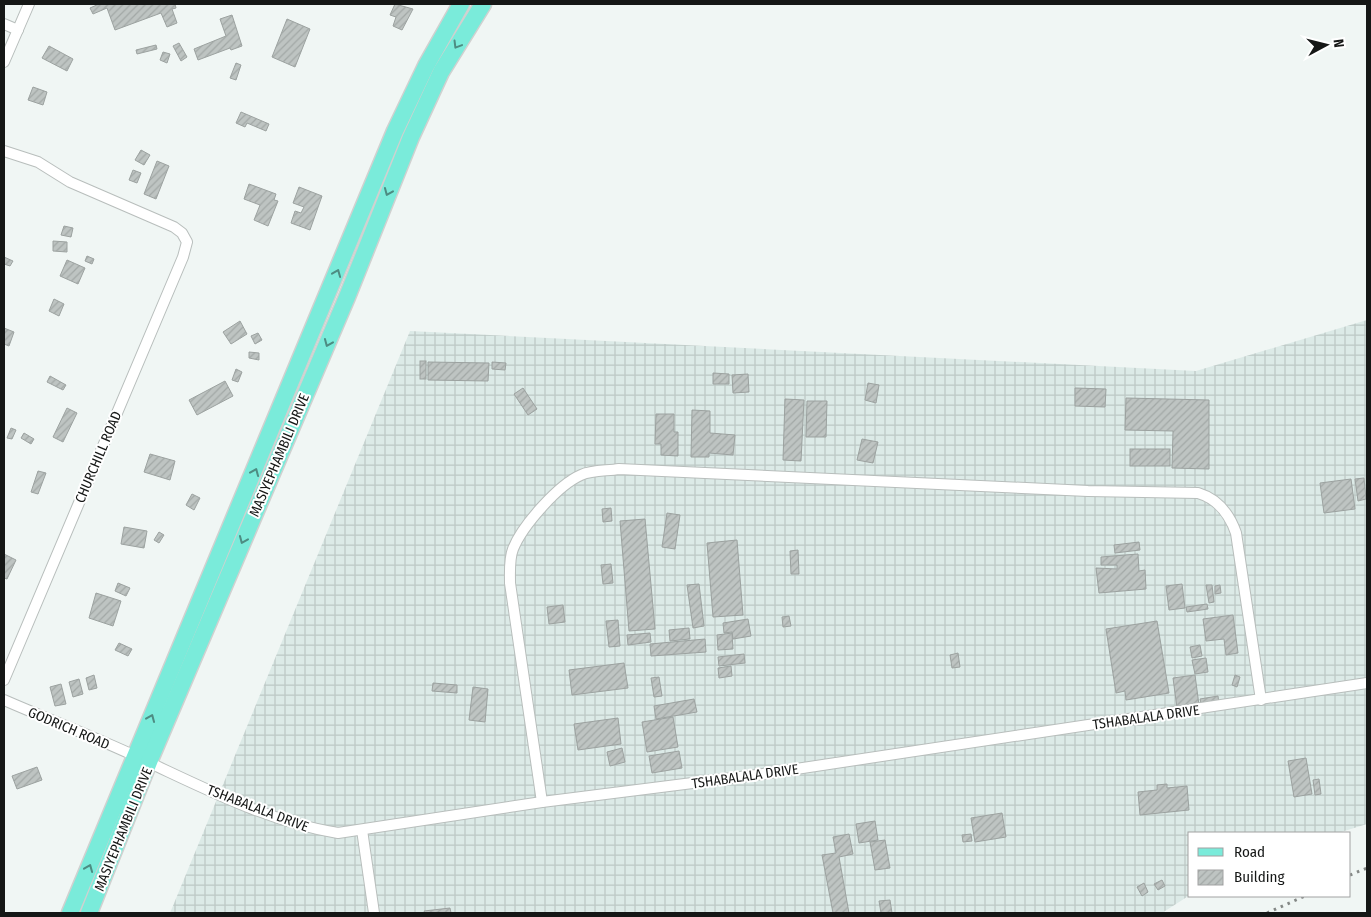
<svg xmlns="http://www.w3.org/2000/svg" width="1371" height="917" viewBox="0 0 1371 917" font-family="'Fira Sans Condensed',sans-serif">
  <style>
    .industrial { fill: url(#industrial-grid) }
    .building { fill: url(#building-hatch); stroke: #9ca2a0 }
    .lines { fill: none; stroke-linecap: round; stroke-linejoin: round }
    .minor-casing { stroke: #b8bebc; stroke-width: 12 }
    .primary-casing { stroke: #d0d1d0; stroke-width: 19 }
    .minor { stroke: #fff; stroke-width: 10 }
    .primary { stroke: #7aebda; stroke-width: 16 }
    .rail { stroke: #848886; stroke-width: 3; stroke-dasharray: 2.5 5; stroke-linecap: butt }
    .oneway { stroke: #4d8c82 }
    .labels { text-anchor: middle; stroke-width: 4; stroke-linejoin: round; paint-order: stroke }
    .street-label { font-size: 14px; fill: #151716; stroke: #fff }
  </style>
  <defs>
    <pattern id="industrial-grid" width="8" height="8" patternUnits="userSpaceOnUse" patternTransform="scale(1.25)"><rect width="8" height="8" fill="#dceae7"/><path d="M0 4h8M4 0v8" fill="none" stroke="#bcc8c5"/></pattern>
    <pattern id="building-hatch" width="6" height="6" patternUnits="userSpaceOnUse" patternTransform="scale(1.25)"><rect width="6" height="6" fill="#bec4c2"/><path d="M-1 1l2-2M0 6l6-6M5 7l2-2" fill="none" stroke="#a2a8a6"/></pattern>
  </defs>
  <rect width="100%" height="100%" fill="#f0f6f4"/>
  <path class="industrial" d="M1367 320V824L1338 833H1190V895L1162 913H170L410 331 1196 371Z"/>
  <g class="building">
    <path d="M99 4H175L176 8 172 9 177 23 167 27 161 13 115 30 107 8 93 14 90 8Z"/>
    <path d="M395 4 413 9 402 30 393 26 396 17 390 15Z"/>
    <path d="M232 15 242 46 231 50 230 48 198 60 194 49 226 36 220 19Z"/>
    <path d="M287 19 310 29 295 67 272 57Z"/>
    <path d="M179 43 187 57 181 61 173 46Z"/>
    <path d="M156 45 157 49 137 54 136 50Z"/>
    <path d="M49 46 73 59 67 71 42 58Z"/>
    <path d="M163 52 170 54 167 63 160 60Z"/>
    <path d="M236 63 241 65 236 80 230 78Z"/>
    <path d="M33 87 47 92 43 105 28 100Z"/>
    <path d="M241 112 269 124 266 131 247 123 245 127 236 123Z"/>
    <path d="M141 150 150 155 144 165 135 160Z"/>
    <path d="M157 161 169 166 156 199 144 194Z"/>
    <path d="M133 170 141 173 137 183 129 180Z"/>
    <path d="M249 184 276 194 274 200 278 201 268 226 254 220 260 205 244 199Z"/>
    <path d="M299 187 322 196 310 230 291 223 295 211 301 213 304 207 293 203Z"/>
    <path d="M64 226 73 228 71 237 61 235Z"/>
    <path d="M53 241 67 242V252L53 251Z"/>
    <path d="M87 256 94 259 92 264 85 261Z"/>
    <path d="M4 257 13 261 10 266 4 264Z"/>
    <path d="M67 260 85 268 78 284 60 276Z"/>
    <path d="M54 299 64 304 59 316 49 311Z"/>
    <path d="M240 321 247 334 231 344 223 332Z"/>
    <path d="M4 328 14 332 9 346 4 344Z"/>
    <path d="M258 333 262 340 255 344 251 336Z"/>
    <path d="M249 352 259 353V360L249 358Z"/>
    <rect x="420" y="361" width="6" height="18"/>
    <path d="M428 362 489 363 488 381 428 380Z"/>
    <path d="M492 362 506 363 505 370 492 369Z"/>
    <path d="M236 369 242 372 238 382 232 380Z"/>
    <path d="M713 373 729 374V384H713Z"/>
    <path d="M748 374 749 392 733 393 732 375Z"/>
    <path d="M50 376 66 385 63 390 47 382Z"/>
    <path d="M225 381 233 396 197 415 189 400Z"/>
    <path d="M868 383 879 385 876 403 865 400Z"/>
    <path d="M523 388 537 409 528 415 514 394Z"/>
    <path d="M1075 388 1106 389 1105 407 1075 406Z"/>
    <path d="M1126 398 1209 400V469L1172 468 1173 431 1125 430Z"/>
    <path d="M785 399 804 400 801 461 783 460Z"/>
    <path d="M807 401H827L826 437H806Z"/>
    <path d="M67 408 77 413 63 442 53 437Z"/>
    <path d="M692 410 710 411V433L735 435 733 455 709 453V457H691Z"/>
    <path d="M656 414H674V432H678V456L661 455V444H655Z"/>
    <path d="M11 428 16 430 12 439 7 438Z"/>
    <path d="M24 433 34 439 31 444 21 438Z"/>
    <path d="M862 439 878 442 873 463 857 460Z"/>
    <rect x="1130" y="449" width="40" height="17"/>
    <path d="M150 454 175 461 170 480 144 472Z"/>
    <path d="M38 471 46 473 38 494 31 492Z"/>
    <path d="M1364 478 1366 499 1358 501 1355 479Z"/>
    <path d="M1351 479 1355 509 1324 513 1320 483Z"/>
    <path d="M192 494 200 498 194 510 186 505Z"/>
    <path d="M611 508 612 521 603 522 602 509Z"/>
    <path d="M667 513 680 515 675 549 662 547Z"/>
    <path d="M645 519 655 629 629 631 620 521Z"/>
    <path d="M124 527 147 531 144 548 121 544Z"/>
    <path d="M159 532 164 535 159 543 154 540Z"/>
    <path d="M737 540 743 615 713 617 707 543Z"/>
    <path d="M1139 542 1140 550 1115 553 1114 545Z"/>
    <path d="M798 550 799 574H791L790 551Z"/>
    <path d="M4 554 16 560 7 579 4 578Z"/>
    <path d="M1138 554 1139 571 1145 570 1146 589 1099 593 1096 568 1117 569V565H1101V557Z"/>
    <path d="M611 564 613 583 603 584 601 565Z"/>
    <path d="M118 583 130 588 126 596 115 591Z"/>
    <path d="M699 584 704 626 693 628 687 585Z"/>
    <path d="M1182 584 1185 608 1169 610 1166 586Z"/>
    <path d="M1206 585H1212L1214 602 1209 603Z"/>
    <path d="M1220 585 1221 593 1215 594V586Z"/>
    <path d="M96 593 121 601 113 626 89 618Z"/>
    <path d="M1207 604 1208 609 1187 612 1186 607Z"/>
    <path d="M563 605 565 622 549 624 547 607Z"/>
    <path d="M1233 615 1238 653 1226 655 1224 639 1206 641 1203 619Z"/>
    <path d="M789 616 791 626 783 627 782 617Z"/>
    <path d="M748 619 751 636 733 639 732 632 724 633 723 623Z"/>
    <path d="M618 620 620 646 609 647 606 621Z"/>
    <path d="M1157 621 1169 693 1126 700 1125 691 1116 693 1106 629Z"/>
    <path d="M689 628 690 639 670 641 669 630Z"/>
    <path d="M650 633 651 642 628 645 627 635Z"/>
    <path d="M732 633 733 649 718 650 717 635Z"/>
    <path d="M705 639 706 652 651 656 650 644Z"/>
    <path d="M119 643 132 649 128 656 115 650Z"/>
    <path d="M1200 645 1202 656 1192 658 1190 647Z"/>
    <path d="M958 653 960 667 952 668 950 655Z"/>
    <path d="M744 654 745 663 719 666 718 657Z"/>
    <path d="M1206 658 1208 672 1195 674 1192 660Z"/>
    <path d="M624 663 628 688 572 695 569 670Z"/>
    <path d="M731 666 732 676 719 678 718 668Z"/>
    <path d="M94 675 97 688 89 690 86 678Z"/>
    <path d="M1195 675 1199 705 1177 708 1173 678Z"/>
    <path d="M1235 675 1240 677 1237 687 1232 685Z"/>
    <path d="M659 677 662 696 654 697 651 678Z"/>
    <path d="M79 679 83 694 73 697 69 682Z"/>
    <path d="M433 683 457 685V693L432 691Z"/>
    <path d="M61 684 66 704 55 706 50 687Z"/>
    <path d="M473 687 488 689 485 722 469 720Z"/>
    <path d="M1218 696 1219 704 1202 707 1200 699Z"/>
    <path d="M694 699 697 712 656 719 654 706Z"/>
    <path d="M673 717 678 747 647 752 642 722Z"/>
    <path d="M618 718 621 744 578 750 574 724Z"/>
    <path d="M622 748 625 762 610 766 607 752Z"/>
    <path d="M679 751 682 768 652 773 649 756Z"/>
    <path d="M1306 758 1312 794 1294 797 1288 761Z"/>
    <path d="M37 767 42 780 17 789 12 776Z"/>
    <path d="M1319 779 1321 794 1315 795 1313 780Z"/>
    <path d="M1167 784V788L1187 786 1189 810 1140 815 1138 792 1157 790V785Z"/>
    <path d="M1002 813 1006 837 975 842 971 818Z"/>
    <path d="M875 821 878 840 859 843 856 824Z"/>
    <path d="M849 834 853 854 839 857 849 913H833L822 855 836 853 833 837Z"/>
    <path d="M971 834 972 841 963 842 962 835Z"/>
    <path d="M885 840 890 868 875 870 870 842Z"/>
    <path d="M1162 880 1165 886 1158 890 1154 884Z"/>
    <path d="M1144 883 1148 892 1142 896 1137 887Z"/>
    <path d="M890 900 892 913H881L879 901Z"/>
    <path d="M450 908 451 913H425L424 911Z"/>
  </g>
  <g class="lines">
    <g class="minor-casing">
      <g id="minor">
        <path d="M4 24 18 30"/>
        <path d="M4 62 29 4"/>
        <path d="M4 151 38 162 70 182 174 227 182 233 187 242 183 257 4 680"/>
        <path d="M4 700C52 721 103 740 150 763 210 791 273 823 338 833L542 802 756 775 1367 683"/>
        <path d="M542 802 510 583C510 572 509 559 513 549 522 526 558 485 581 475 592 470 607 471 619 469L1088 491 1198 493C1218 499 1229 513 1236 533L1261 700"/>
        <path d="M362 830 374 913"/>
      </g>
    </g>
    <g class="primary-casing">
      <g id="primary">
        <path d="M70 913 395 131 426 66 461 4"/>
        <path d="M89 913 149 762 347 297 411 137 441 72 483 4"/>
      </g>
    </g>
    <use href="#minor" class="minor"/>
    <use href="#primary" class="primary"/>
    <g class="rail">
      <path d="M1350 875 1367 868"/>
      <path d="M1267 913 1305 896"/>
    </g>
  </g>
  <defs><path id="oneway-chevron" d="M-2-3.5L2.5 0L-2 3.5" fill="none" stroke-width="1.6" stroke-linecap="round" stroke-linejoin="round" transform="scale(1.25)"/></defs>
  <g class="oneway">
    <use href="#oneway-chevron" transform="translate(457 45) rotate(121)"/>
    <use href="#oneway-chevron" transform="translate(388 192) rotate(113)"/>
    <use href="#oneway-chevron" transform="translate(337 273) rotate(-68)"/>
    <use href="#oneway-chevron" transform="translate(328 343) rotate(113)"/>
    <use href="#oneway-chevron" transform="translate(255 472) rotate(-67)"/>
    <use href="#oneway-chevron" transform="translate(243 540) rotate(113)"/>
    <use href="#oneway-chevron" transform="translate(151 718) rotate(-67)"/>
    <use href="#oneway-chevron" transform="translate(89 868) rotate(-68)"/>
  </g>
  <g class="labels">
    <g class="street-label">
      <text transform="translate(279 455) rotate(-67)" y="5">MASIYEPHAMBILI DRIVE</text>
      <text transform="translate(98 457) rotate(-67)" y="5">CHURCHILL ROAD</text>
      <text transform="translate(1146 717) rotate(-8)" y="5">TSHABALALA DRIVE</text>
      <text transform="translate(69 728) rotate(23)" y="5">GODRICH ROAD</text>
      <text transform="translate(745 776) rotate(-8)" y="5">TSHABALALA DRIVE</text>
      <text transform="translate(258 808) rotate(21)" y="5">TSHABALALA DRIVE</text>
      <text transform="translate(123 829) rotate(-68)" y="5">MASIYEPHAMBILI DRIVE</text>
    </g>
  </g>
  <rect width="1371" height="917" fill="none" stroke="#151716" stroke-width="10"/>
  <rect x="1188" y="832" width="162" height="65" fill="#ffffff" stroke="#a1a2a2"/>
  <rect x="1198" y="848" width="25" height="8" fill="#7aebda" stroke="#a1a2a2"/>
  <text x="1234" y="857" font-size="15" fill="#151716">Road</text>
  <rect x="1198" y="870" width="25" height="15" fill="url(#building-hatch)" stroke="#a1a2a2"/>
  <text x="1234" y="882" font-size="15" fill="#151716">Building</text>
  <g transform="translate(1326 45) rotate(83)" stroke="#ffffff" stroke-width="4" paint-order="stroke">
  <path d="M0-4L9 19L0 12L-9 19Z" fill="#151716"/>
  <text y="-8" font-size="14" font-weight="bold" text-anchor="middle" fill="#151716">N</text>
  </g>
</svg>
